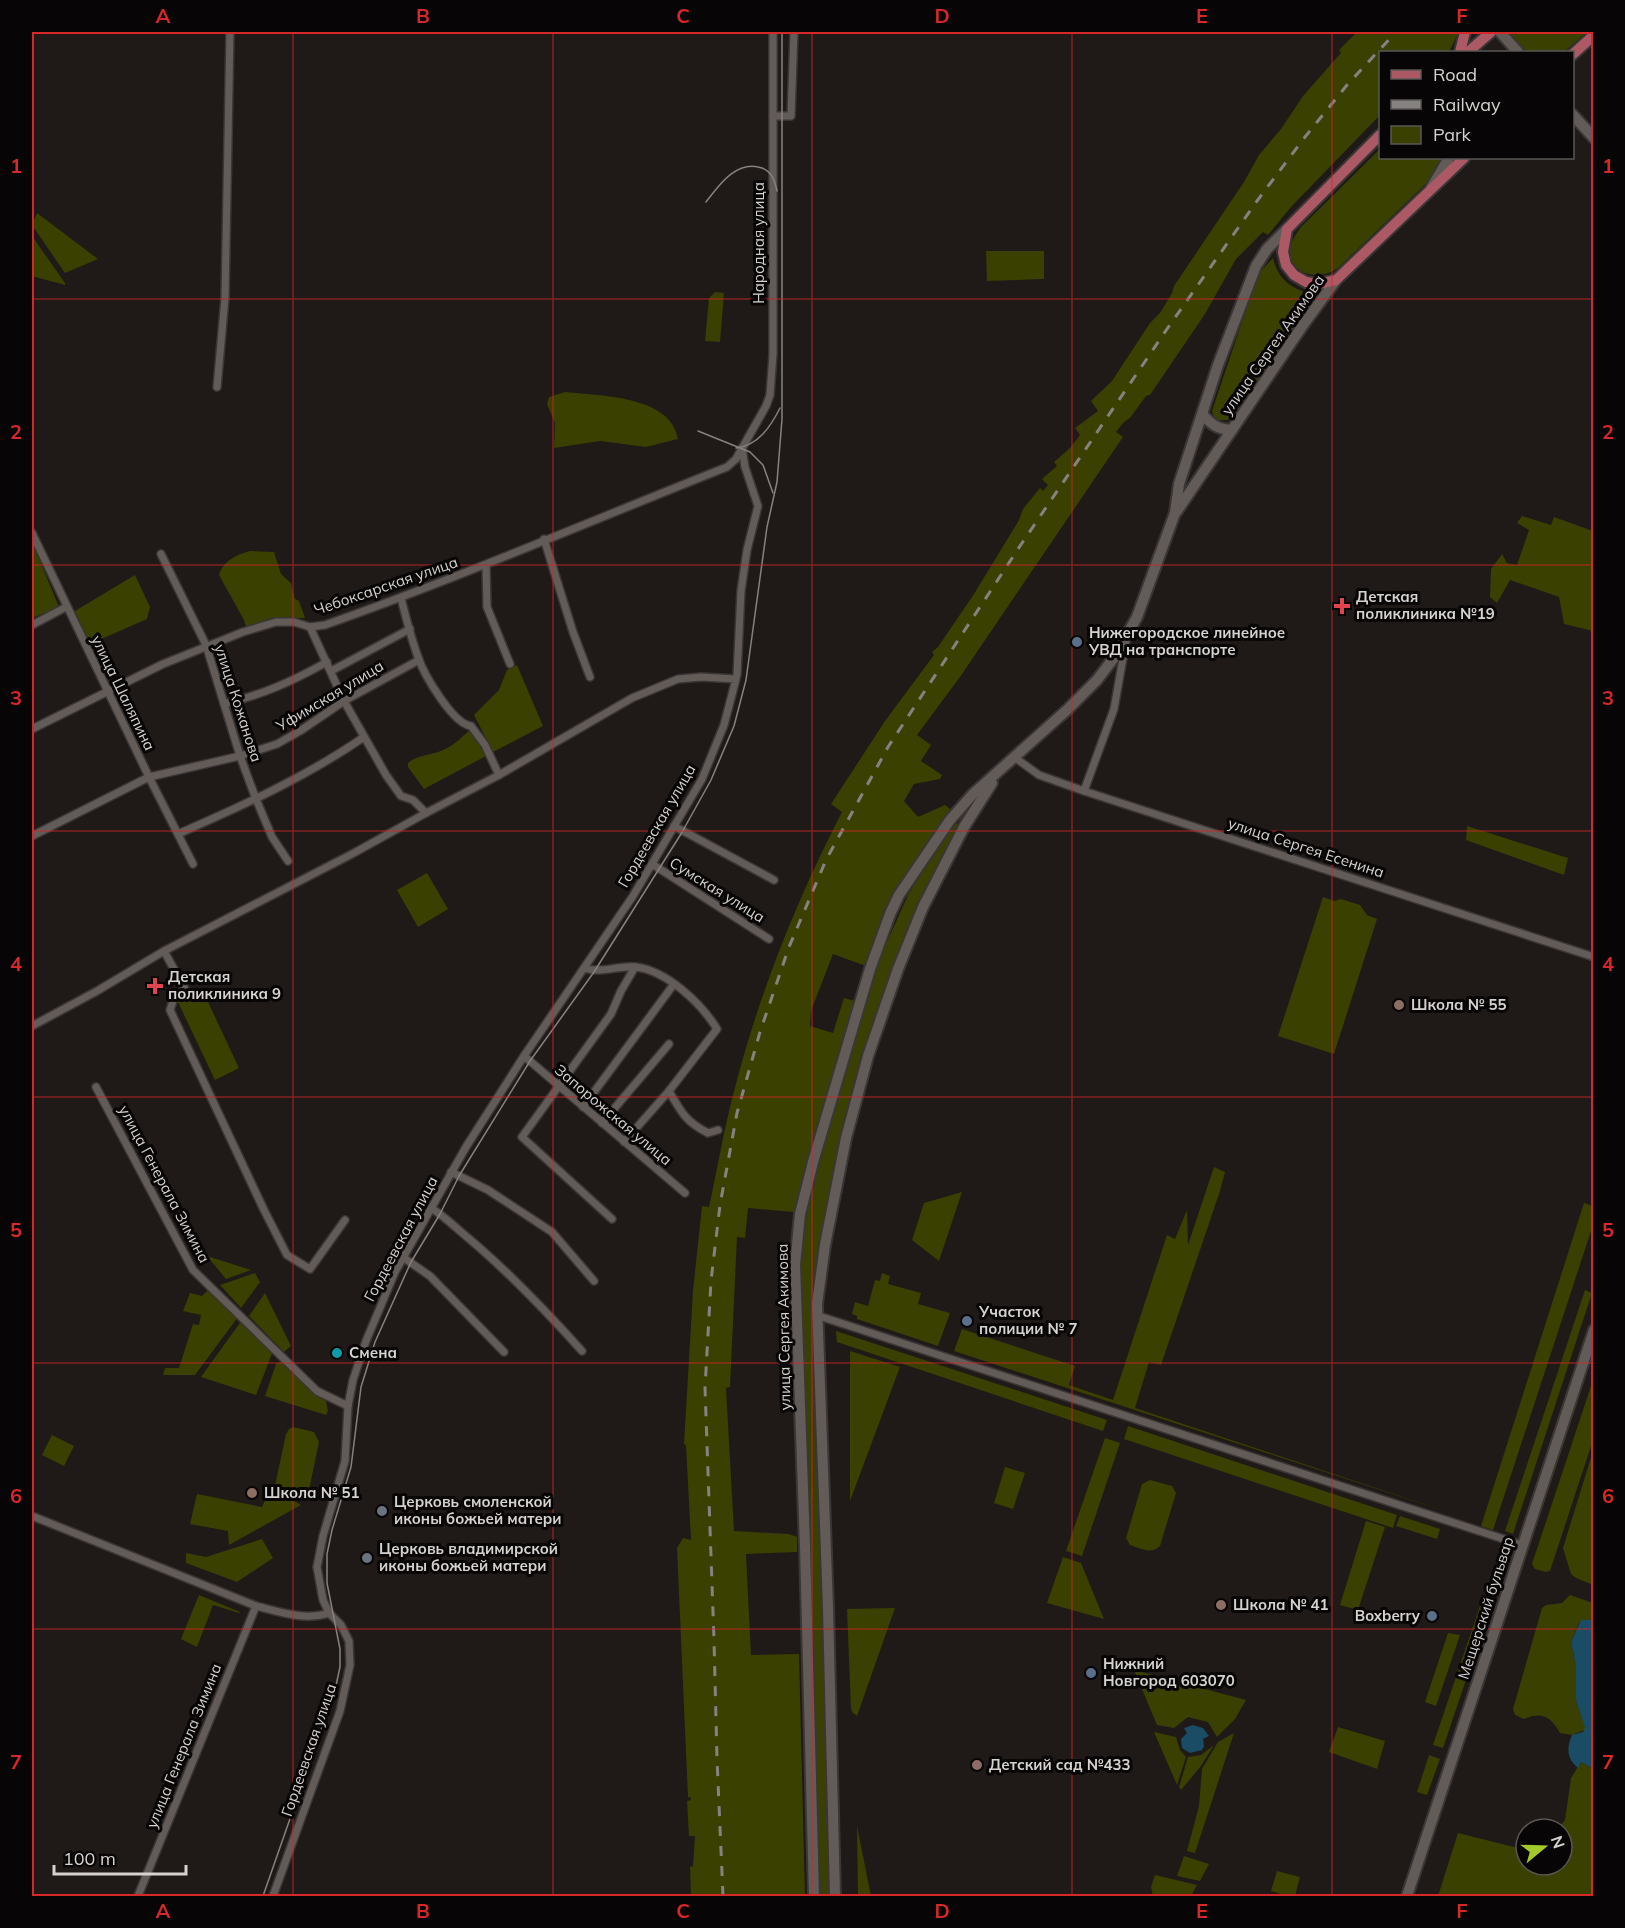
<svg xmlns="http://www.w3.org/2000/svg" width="1625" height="1928" viewBox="0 0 1625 1928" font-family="Mulish,sans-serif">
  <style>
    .green { fill: #3a4000 }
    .water { fill: #1a4c65 }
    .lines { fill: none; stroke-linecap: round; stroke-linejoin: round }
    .street-casing { stroke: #3a3635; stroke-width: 10 }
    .secondary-casing { stroke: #3a3635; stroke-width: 14 }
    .primary-casing { stroke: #3a3635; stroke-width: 14 }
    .street { stroke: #625b58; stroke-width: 7 }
    .secondary { stroke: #625b58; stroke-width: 10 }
    .primary { stroke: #ab5965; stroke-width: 10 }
    .tram { stroke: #868280; stroke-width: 1.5 }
    .rail { stroke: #868280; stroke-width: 3; stroke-dasharray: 10 10; stroke-linecap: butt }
    .grid { fill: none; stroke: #d62828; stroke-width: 1.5; stroke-opacity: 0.55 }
    .health-dot { fill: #e0444e; stroke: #070505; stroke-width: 2 }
    .service-dot { fill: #5c6f8a; stroke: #070505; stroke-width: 2 }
    .education-dot { fill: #8d6e63; stroke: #070505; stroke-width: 2 }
    .culture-dot { fill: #0f9aa8; stroke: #070505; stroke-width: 2 }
    .worship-dot { fill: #6b7280; stroke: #070505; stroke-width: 2 }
    .labels { text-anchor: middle; stroke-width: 6; stroke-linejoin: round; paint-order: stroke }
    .street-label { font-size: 15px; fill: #d6d2d0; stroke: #070505 }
    .poi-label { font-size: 15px; font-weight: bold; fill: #d6d2d0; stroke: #070505; text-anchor: start }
    .neatline { fill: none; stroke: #d62828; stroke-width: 2 }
    .grid-label { font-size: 20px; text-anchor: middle; font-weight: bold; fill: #d62828 }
  </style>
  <rect width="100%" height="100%" fill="#1f1917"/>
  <g class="green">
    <path d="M1357 32H1459L1449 52H1380V115L1291 207 1268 235 1263 232 1236 259 1205 314 1150 395 1146 396 1130 418 1124 422 1116 432 1123 437 960 677 917 735 931 745 921 761 942 775 940 779 914 784 904 801 918 817 945 805 951 810 895 889 866 966 833 954 811 1011 810 1026 833 1033 844 998 855 1001 794 1212 748 1208 745 1238 737 1237 730 1387 726 1388 734 1531 789 1534 797 1537V1552L746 1554 751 1655 799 1654 805 1896H691L690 1867 693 1866 695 1836H689L687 1801 691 1800 690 1797H688L677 1548 683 1538 691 1540 686 1445 684 1444 693 1291 702 1206 709 1207C717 1171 723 1134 732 1099 757 999 795 903 842 812L831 804 885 721 934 655 932 652 938 647 974 594 1019 520 1023 509 1040 488 1043 491 1048 485 1042 479 1057 466 1054 462 1070 448 1080 435 1075 428 1098 411 1091 401 1112 381 1150 323 1160 313 1172 293 1174 286 1244 182 1259 155 1281 129 1303 96 1341 53 1339 50Z"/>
    <path d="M1506 32H1587L1564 52H1526Z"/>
    <path d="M1380 149V158H1446L1431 179 1338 268C1320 281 1289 276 1290 249 1291 241 1296 234 1301 227Z"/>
    <path d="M37 213 98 259 65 273 32 225Z"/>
    <path d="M32 236 65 283V285L32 276Z"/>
    <path d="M986 251H1044V279L987 281Z"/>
    <path d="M1273 258C1278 280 1293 291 1316 294L1237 412 1228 420H1218L1214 417 1212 411 1258 274Z"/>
    <path d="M715 292 724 293 720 342 705 341 709 298Z"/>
    <path d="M565 392C599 396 671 395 678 439L646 447 600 441 554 448 555 423 547 404 549 397Z"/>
    <path d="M1522 516 1551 525 1554 517 1593 531V631L1564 624 1559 597 1510 580 1497 603 1490 597 1491 569 1502 554 1507 563 1517 565 1529 530 1517 523Z"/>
    <path d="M34 547 59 607 32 618V548Z"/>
    <path d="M251 551 274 552 281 574 291 583 295 599 299 601 305 618H272L246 627 244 620 219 575C223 561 237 554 251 551Z"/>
    <path d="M135 575 150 607 147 619 90 644 75 611Z"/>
    <path d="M517 665 543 726 493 752 474 715 499 690 507 670Z"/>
    <path d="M470 730 486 756 424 789 408 767V763C419 754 430 756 443 750 453 746 462 737 470 730Z"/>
    <path d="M954 822 961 826 906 938 885 990 867 1044 846 1117 832 1179 812 1306 819 1498 830 1896H820L800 1265 804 1222 815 1168 875 969 908 895Z"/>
    <path d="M1467 826 1568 858 1564 875 1466 840Z"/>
    <path d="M427 873 448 909 418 927 397 890Z"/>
    <path d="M1323 897 1334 901 1341 899 1360 905 1367 915 1377 919 1334 1054 1278 1036Z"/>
    <path d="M202 989 239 1068 215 1080 177 1000Z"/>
    <path d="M1214 1167 1225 1172 1220 1191 1161 1365 1149 1362 1135 1408 1466 1518 954 1351 962 1329 1075 1366 1069 1385 1113 1400 1167 1235 1175 1239 1187 1210 1188 1245Z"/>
    <path d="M962 1192 939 1261 912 1240 924 1203Z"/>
    <path d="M1584 1203 1593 1206V1225L1493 1530 1481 1526Z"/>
    <path d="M207 1256 251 1270 226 1279Z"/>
    <path d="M255 1273 260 1282 241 1308 220 1285Z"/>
    <path d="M882 1273 890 1276 888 1284 921 1293 918 1304 950 1313 938 1346 857 1319V1316L852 1314 855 1302 868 1306 875 1280 880 1281Z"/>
    <path d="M209 1289 238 1317 195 1375H163L165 1368H179L193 1324 199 1325 201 1315 183 1311 190 1293 202 1296Z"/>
    <path d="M1585 1290 1592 1293 1513 1534 1505 1531Z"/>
    <path d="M265 1293 291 1346 284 1352 249 1316Z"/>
    <path d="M242 1320 273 1351 256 1395 201 1377Z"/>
    <path d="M836 1331 1107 1420 1103 1431 837 1342Z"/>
    <path d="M850 1351 900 1367 850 1501Z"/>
    <path d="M281 1361 314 1394 326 1401 328 1411 326 1415 265 1396 276 1364Z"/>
    <path d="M1593 1380V1440L1550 1571 1545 1572 1535 1569 1532 1564Z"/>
    <path d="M1128 1426 1397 1515 1393 1528 1124 1439Z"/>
    <path d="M293 1427 314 1432 319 1442 308 1495 300 1500 289 1498 301 1505 229 1545 228 1531 190 1524 197 1494 262 1507 270 1489 274 1490 286 1434 289 1429Z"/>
    <path d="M52 1435 74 1446 64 1466 42 1455Z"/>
    <path d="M1105 1438 1120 1443 1082 1556 1066 1551Z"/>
    <path d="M1593 1451V1587L1591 1584 1576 1578 1571 1574 1563 1548Z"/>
    <path d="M1005 1467 1025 1473 1013 1509 994 1503Z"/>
    <path d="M1150 1480 1172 1486 1176 1493 1160 1546C1151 1555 1140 1548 1130 1545L1126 1538 1142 1484Z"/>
    <path d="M1400 1516 1440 1529 1437 1539 1396 1526Z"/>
    <path d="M1366 1521 1385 1527 1358 1610 1340 1605Z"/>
    <path d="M262 1539 273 1558 237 1582 186 1563V1553L206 1557Z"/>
    <path d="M1063 1557 1081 1563 1104 1619 1047 1603Z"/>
    <path d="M199 1595 240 1612 239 1613 213 1605 197 1647 181 1639Z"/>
    <path d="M1570 1595 1593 1603V1620H1584L1579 1623 1571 1642 1576 1666V1700L1585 1727V1730L1572 1735 1560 1733C1551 1717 1542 1711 1524 1719L1515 1715 1513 1709 1542 1608 1546 1605 1562 1603Z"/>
    <path d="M1482 1600 1492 1603 1443 1748 1433 1745Z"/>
    <path d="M895 1608 857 1716 853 1713 851 1709 847 1609Z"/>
    <path d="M1448 1633 1460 1635 1436 1706 1425 1702Z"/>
    <path d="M1134 1670 1246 1700 1235 1719 1217 1737 1208 1722 1188 1717 1174 1728 1157 1725Z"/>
    <path d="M1338 1727 1385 1741 1377 1769 1329 1752Z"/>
    <path d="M1154 1732 1176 1737 1180 1750 1186 1757 1177 1785Z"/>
    <path d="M1234 1733 1195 1853 1187 1851 1199 1806 1202 1769 1218 1742Z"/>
    <path d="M1214 1745 1201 1766 1181 1790 1179 1787 1188 1757 1201 1755Z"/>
    <path d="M1429 1755 1440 1759 1427 1795 1417 1792Z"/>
    <path d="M1581 1762 1592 1768 1594 1780 1592 1896H1438L1458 1833 1526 1850V1865H1562V1829H1554L1561 1825 1565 1820 1571 1778Z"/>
    <path d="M857 1826 871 1896H858Z"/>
    <path d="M1184 1856 1209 1864 1200 1881 1177 1876Z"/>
    <path d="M1277 1871 1300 1877 1295 1896H1288L1271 1891Z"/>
    <path d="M1155 1875 1197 1885 1191 1896H1153L1151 1887Z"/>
  </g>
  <g class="water">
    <path d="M1581 1620H1593V1780L1592 1768 1581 1762 1578 1768C1567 1759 1566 1748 1572 1735L1583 1732 1585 1728 1576 1700V1666L1571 1642Z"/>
    <path d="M1193 1725 1203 1728 1209 1736 1203 1739 1204 1746 1202 1750 1190 1753 1182 1748 1181 1739 1187 1733 1184 1728Z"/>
  </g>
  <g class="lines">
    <g class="street-casing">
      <g id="street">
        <path d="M773 116H791L794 32"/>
        <path d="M217 387 225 298 230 32"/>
        <path d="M32 533 149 777 193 864"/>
        <path d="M544 539 573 632 590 677"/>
        <path d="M161 554 206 645 240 756 256 799 272 837 288 861"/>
        <path d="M486 565 487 607 510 664"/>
        <path d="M401 598C406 618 411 638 418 657 424 675 453 724 471 726L485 745 499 775"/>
        <path d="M32 625 66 607"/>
        <path d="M310 627 344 701 386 775 401 796 413 800 426 813"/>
        <path d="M331 671 410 629"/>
        <path d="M737 675 741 591 747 550 758 506 745 467 742 448"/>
        <path d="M224 704C264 694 291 682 327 662"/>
        <path d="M32 729 163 664 243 632 276 622H294L310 627 325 625C461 577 593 520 727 467L736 459 766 406 770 395 773 354V32"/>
        <path d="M1014 757 1039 775 1084 791 1594 957"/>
        <path d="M1084 791 1114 709 1126 641"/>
        <path d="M674 826 774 880"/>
        <path d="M178 834C242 806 306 777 364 737"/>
        <path d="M32 836 149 777 240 756 277 744 300 731 344 701 419 660"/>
        <path d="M652 864 769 939"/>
        <path d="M164 951 185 989 174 998 170 1010 264 1210 287 1255 310 1269 345 1220"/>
        <path d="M584 968C602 974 618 965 636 967 667 971 701 1003 717 1029L669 1091 624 1142"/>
        <path d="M32 1026 97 991 164 951 352 854 426 813 499 775 632 698 678 679 701 677 736 679 724 725 702 779 633 896 524 1056 466 1147 395 1272 366 1341 353 1380 348 1406 345 1461 323 1536 317 1567 323 1600 329 1613 341 1625 349 1641 350 1665 340 1711 273 1896"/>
        <path d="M524 1056 685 1193"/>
        <path d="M96 1087 193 1270 317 1391 348 1406"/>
        <path d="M669 1091C681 1112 686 1122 708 1133L718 1130"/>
        <path d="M583 1107 674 984"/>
        <path d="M602 1123 669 1044"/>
        <path d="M451 1172 488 1190 552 1232 594 1281"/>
        <path d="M431 1208C444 1216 455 1227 467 1237 509 1272 546 1311 582 1351"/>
        <path d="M612 1219 522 1137 611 1014 621 991 635 967"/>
        <path d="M404 1258 430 1276 504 1352"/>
        <path d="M816 1315 1522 1545"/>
        <path d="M32 1516 256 1606C280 1612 305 1621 329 1613"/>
        <path d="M138 1896 256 1606"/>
      </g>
    </g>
    <g class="secondary-casing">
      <g id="secondary">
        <path d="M1500 32 1518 52"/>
        <path d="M1572 114 1594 138"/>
        <path d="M1431 188 1449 158"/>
        <path d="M1203 415C1212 425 1217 429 1232 430"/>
        <path d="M1177 511 1303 325 1336 280"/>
        <path d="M814 1896 805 1546 795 1265 800 1214 813 1162 870 969 890 914 899 895 950 820 973 794 1068 709 1097 680 1113 659 1137 617 1175 513 1179 484 1218 365 1256 266 1267 249 1287 229"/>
        <path d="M835 1896 828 1608 817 1304 825 1245 846 1138 868 1056 898 969 923 907 964 827 992 783"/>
        <path d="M1407 1896 1594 1330"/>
      </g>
    </g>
    <g class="primary-casing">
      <g id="primary">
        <path d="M1460 52 1465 32"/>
        <path d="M1468 52 1491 32"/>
        <path d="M1572 55 1594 35"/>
        <path d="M1380 135 1287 229 1283 252 1286 265 1294 275 1306 282 1318 284 1336 280 1464 158"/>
      </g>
    </g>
    <use href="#street" class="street"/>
    <use href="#secondary" class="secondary"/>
    <use href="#primary" class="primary"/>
    <g class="tram">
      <path d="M706 202C719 185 737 159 762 168 772 172 775 181 777 191"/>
      <path d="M698 431 750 452 763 465 773 493"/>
      <path d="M736 448C758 446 771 426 780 408"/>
      <path d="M263 1896 335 1690 340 1667V1649L327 1583V1554L332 1530 351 1467 361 1387 375 1342 411 1262 440 1214 459 1176 530 1061 594 972 681 834 711 780 734 726 746 680 767 527 777 482 782 419V32"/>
    </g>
    <path class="rail" d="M723 1896 717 1759 714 1640 705 1388 711 1281 720 1205 737 1113 760 1032 789 947 826 860 888 747 1022 543 1167 329 1257 201 1305 137 1347 85 1396 32"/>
  </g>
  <path class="grid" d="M293 32V1896M553 32V1896M812 32V1896M1072 32V1896M1332 32V1896M32 299H1594M32 565H1594M32 831H1594M32 1097H1594M32 1363H1594M32 1629H1594"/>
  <g class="health-dot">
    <path d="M1339 597h6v6h6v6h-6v6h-6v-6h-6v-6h6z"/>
    <path d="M152 977h6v6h6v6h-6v6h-6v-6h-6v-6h6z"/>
  </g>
  <g class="service-dot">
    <circle cx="1077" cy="642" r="6"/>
    <circle cx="967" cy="1321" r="6"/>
    <circle cx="1432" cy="1616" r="6"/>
    <circle cx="1091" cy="1673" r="6"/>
  </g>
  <g class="education-dot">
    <circle cx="1399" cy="1005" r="6"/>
    <circle cx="252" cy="1493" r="6"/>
    <circle cx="1221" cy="1605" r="6"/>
    <circle cx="977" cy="1765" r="6"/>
  </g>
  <circle class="culture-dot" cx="337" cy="1353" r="6"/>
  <g class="worship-dot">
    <circle cx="382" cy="1511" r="6"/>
    <circle cx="367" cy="1558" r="6"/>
  </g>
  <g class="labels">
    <g class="street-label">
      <text transform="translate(759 243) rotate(-90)" y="5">Народная улица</text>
      <text transform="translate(1273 345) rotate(-55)" y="5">улица Сергея Акимова</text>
      <text transform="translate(386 586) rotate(-19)" y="5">Чебоксарская улица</text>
      <text transform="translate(123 693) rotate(64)" y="5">улица Шаляпина</text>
      <text transform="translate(330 696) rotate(-31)" y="5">Уфимская улица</text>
      <text transform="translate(238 703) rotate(72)" y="5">улица Кожанова</text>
      <text transform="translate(657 826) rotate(-60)" y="5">Гордеевская улица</text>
      <text transform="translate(1306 848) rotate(18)" y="5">улица Сергея Есенина</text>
      <text transform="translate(717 890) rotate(32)" y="5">Сумская улица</text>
      <text transform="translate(613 1115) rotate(40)" y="5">Запорожская улица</text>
      <text transform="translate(164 1184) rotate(62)" y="5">улица Генерала Зимина</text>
      <text transform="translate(401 1239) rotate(-62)" y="5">Гордеевская улица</text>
      <text transform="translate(784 1327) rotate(-91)" y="5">улица Сергея Акимова</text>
      <text transform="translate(1486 1608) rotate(-72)" y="5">Мещерский бульвар</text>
      <text transform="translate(184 1746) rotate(-68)" y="5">улица Генерала Зимина</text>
      <text transform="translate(309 1750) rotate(-71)" y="5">Гордеевская улица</text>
    </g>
    <g class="poi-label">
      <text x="1356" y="602">Детская<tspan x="1356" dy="17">поликлиника №19</tspan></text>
      <text x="1089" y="638">Нижегородское линейное<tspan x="1089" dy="17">УВД на транспорте</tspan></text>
      <text x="168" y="982">Детская<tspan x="168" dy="17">поликлиника 9</tspan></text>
      <text x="1411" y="1010">Школа № 55</text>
      <text x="979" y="1317">Участок<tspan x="979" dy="17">полиции № 7</tspan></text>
      <text x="349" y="1358">Смена</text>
      <text x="264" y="1498">Школа № 51</text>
      <text x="394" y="1507">Церковь смоленской<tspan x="394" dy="17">иконы божьей матери</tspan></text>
      <text x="379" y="1554">Церковь владимирской<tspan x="379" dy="17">иконы божьей матери</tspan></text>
      <text x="1233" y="1610">Школа № 41</text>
      <text x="1420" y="1621" text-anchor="end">Boxberry</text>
      <text x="1103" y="1669">Нижний<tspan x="1103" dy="17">Новгород 603070</tspan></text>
      <text x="989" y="1770">Детский сад №433</text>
    </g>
  </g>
  <rect width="1625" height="1928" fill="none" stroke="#070505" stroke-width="66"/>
  <rect x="1379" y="51" width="195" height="108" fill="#070505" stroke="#5a5756" stroke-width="1.5"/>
  <rect x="1391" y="70" width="30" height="9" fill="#ab5965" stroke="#5a5756" stroke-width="1.5"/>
  <text x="1433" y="81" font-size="18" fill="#d6d2d0">Road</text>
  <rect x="1391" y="100" width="30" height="9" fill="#868280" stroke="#5a5756" stroke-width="1.5"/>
  <text x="1433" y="111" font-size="18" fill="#d6d2d0">Railway</text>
  <rect x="1391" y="126" width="30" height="18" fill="#3a4000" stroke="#5a5756" stroke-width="1.5"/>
  <text x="1433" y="141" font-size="18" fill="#d6d2d0">Park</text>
  <g transform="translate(1544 1847) rotate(71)"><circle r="28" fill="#070505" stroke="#5a5756" stroke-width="1.5"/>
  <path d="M0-4.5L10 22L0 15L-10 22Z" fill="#a1c929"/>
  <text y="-9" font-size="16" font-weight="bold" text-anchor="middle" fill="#d6d2d0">N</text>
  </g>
  <path d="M54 1865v9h132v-9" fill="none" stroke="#d6d2d0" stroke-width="3"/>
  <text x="63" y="1865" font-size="18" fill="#d6d2d0" stroke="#070505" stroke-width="4.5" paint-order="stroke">100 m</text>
  <rect x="33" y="33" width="1559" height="1862" class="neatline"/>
  <g class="grid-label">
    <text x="163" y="23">A</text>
    <text x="423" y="23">B</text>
    <text x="683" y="23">C</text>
    <text x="942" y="23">D</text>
    <text x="1202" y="23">E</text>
    <text x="1462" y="23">F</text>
    <text x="16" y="173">1</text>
    <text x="1608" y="173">1</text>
    <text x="16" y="439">2</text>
    <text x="1608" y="439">2</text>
    <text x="16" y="705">3</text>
    <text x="1608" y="705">3</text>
    <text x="16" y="971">4</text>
    <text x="1608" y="971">4</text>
    <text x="16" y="1237">5</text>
    <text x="1608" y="1237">5</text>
    <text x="16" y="1503">6</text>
    <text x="1608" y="1503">6</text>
    <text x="16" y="1769">7</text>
    <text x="1608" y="1769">7</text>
    <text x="163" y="1918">A</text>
    <text x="423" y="1918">B</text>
    <text x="683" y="1918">C</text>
    <text x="942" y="1918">D</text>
    <text x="1202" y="1918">E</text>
    <text x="1462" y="1918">F</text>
  </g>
</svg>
